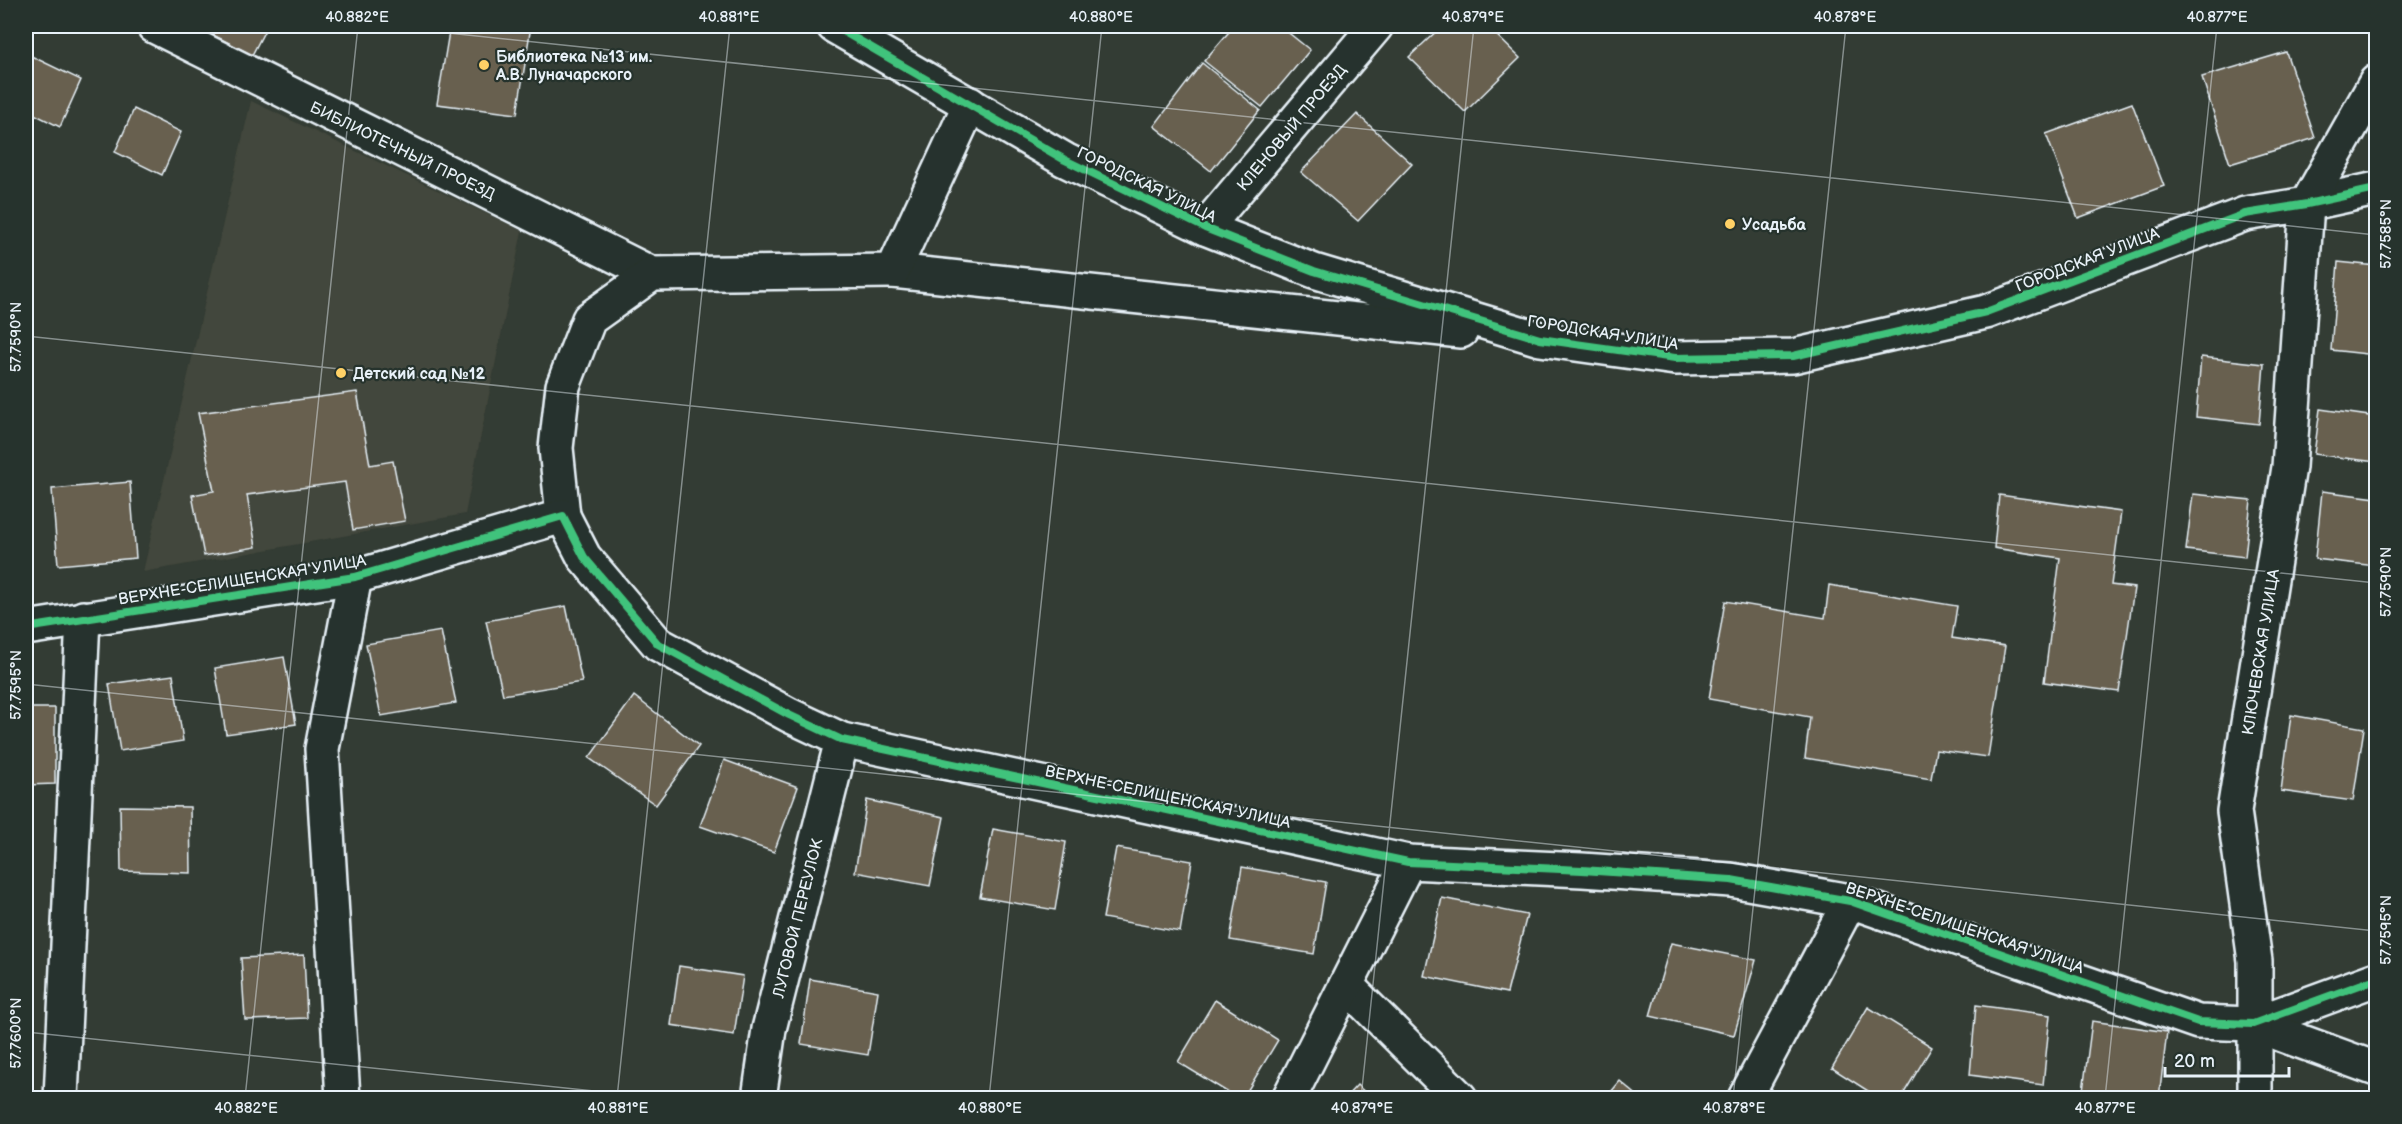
<svg xmlns="http://www.w3.org/2000/svg" width="2402" height="1124" viewBox="0 0 2402 1124" font-family="'Balsamiq Sans',sans-serif">
  <style>
    .built { fill: #43473c }
    .building { fill: #676150; stroke: #e8f1f8; stroke-width: 1.5 }
    .lines { fill: none; stroke-linecap: round; stroke-linejoin: round }
    .minor-casing { stroke: #e8f1f8; stroke-width: 38 }
    .minor { stroke: #26332d; stroke-width: 33 }
    .cycleway-casing { stroke: #26332d; stroke-width: 11 }
    .cycleway { stroke: #40c37c; stroke-width: 8 }
    .ticks { fill: none; stroke: #e8f1f8; stroke-width: 1.5; stroke-opacity: 0.45 }
    .poi-dot { fill: #ffd166; stroke: #26332d; stroke-width: 2 }
    .labels { text-anchor: middle; stroke-width: 4.5; stroke-linejoin: round; paint-order: stroke }
    .poi-label { font-size: 16px; font-weight: bold; fill: #e8f1f8; stroke: #26332d; text-anchor: start }
    .street-label { font-size: 16px; fill: #e8f1f8; stroke: #26332d }
    .neatline { fill: none; stroke: #e8f1f8; stroke-width: 2 }
    .ticks-label { font-size: 15px; text-anchor: middle; fill: #e8f1f8 }
  </style>
  <rect width="100%" height="100%" fill="#333c34"/>
  <filter id="ink" filterUnits="userSpaceOnUse"><feTurbulence type="fractalNoise" baseFrequency=".0167" numOctaves="2"/><feDisplacementMap in="SourceGraphic" scale="12" xChannelSelector="R" yChannelSelector="G"/><feConvolveMatrix kernelMatrix="1 2 1 2 8 2 1 2 1" color-interpolation-filters="sRGB"/></filter>
  <g filter="url(#ink)">
    <path class="built" d="M251 101 522 231 465 514 143 572Z"/>
    <g class="building">
      <path d="M211 26H267L252 55 207 32Z"/>
      <path d="M450 26H531L517 114 437 104Z"/>
      <path d="M1234 26H1280L1310 50 1262 107 1204 61Z"/>
      <path d="M1442 26H1487L1520 58 1465 112 1409 57Z"/>
      <path d="M2286 52 2315 138 2230 164 2202 77Z"/>
      <path d="M29 55 81 80 60 127 26 110V63Z"/>
      <path d="M1202 63 1260 110 1211 171 1154 126Z"/>
      <path d="M2132 103 2164 186 2078 218 2046 134Z"/>
      <path d="M134 109 181 132 162 175 115 152Z"/>
      <path d="M1357 114 1412 164 1358 221 1301 172Z"/>
      <path d="M2338 262 2376 266V355L2331 350Z"/>
      <path d="M2201 357 2264 364 2259 424 2196 417Z"/>
      <path d="M357 392 370 465 393 461 405 521 353 530 345 482 247 495 256 547 204 556 192 495 214 491 198 413Z"/>
      <path d="M2320 409 2376 417V462L2314 454Z"/>
      <path d="M130 482 136 558 58 565 52 489Z"/>
      <path d="M2322 491 2376 498V566L2315 559Z"/>
      <path d="M2193 494 2251 500 2245 557 2186 550Z"/>
      <path d="M1999 495 2121 512 2111 585 2134 588 2119 692 2044 682 2060 558 1994 548Z"/>
      <path d="M1829 585 1957 606 1952 638 2005 646 1988 757 1936 750 1931 779 1805 758 1810 717 1709 699 1725 601 1825 618Z"/>
      <path d="M566 606 582 682 503 695 486 621Z"/>
      <path d="M441 631 456 703 381 716 366 644Z"/>
      <path d="M284 657 296 724 226 734 215 668Z"/>
      <path d="M173 675 183 741 120 751 109 684Z"/>
      <path d="M634 696 699 746 656 805 589 758Z"/>
      <path d="M26 708H55V784L26 785Z"/>
      <path d="M2291 715 2364 728 2353 801 2281 791Z"/>
      <path d="M724 760 798 787 774 852 700 826Z"/>
      <path d="M867 800 944 817 930 886 855 872Z"/>
      <path d="M120 806 190 807 191 873 121 871Z"/>
      <path d="M993 829 1066 842 1055 910 980 897Z"/>
      <path d="M1116 848 1192 861 1180 932 1103 918Z"/>
      <path d="M1242 867 1326 882 1314 954 1230 940Z"/>
      <path d="M1442 898 1527 915 1507 993 1424 976Z"/>
      <path d="M1671 943 1756 960 1734 1035 1650 1016Z"/>
      <path d="M304 955 307 1018 245 1020 241 958Z"/>
      <path d="M679 966 743 976 734 1035 671 1025Z"/>
      <path d="M810 979 878 991 868 1055 801 1044Z"/>
      <path d="M1215 1000 1278 1040 1243 1098H1237L1178 1062Z"/>
      <path d="M1976 1005 2050 1015 2043 1085 1970 1075Z"/>
      <path d="M1868 1007 1932 1047 1901 1098H1879L1832 1068Z"/>
      <path d="M2092 1021 2167 1032 2159 1098H2136L2083 1091Z"/>
      <path d="M1620 1081 1640 1098H1606Z"/>
      <path d="M1357 1085 1371 1098H1345Z"/>
    </g>
    <g class="lines">
      <g class="minor-casing">
        <g id="minor">
          <path d="M154 26 652 274"/>
          <path d="M834 26 1065 160 1205 228 1314 271 1540 339 1675 358 1793 356 1986 312 2245 214 2307 204 2376 189"/>
          <path d="M1205 228 1376 26"/>
          <path d="M893 271 1461 331"/>
          <path d="M563 516 556 448 563 386 589 319 652 274 893 271 970 104"/>
          <path d="M26 628 355 577 563 516 584 557 658 644 789 715 842 740 1408 862 1582 870 1731 880 1850 901 2198 1022 2253 1024 2376 979"/>
          <path d="M1346 985 1460 1098"/>
          <path d="M2253 1024 2376 1069"/>
          <path d="M61 1098 83 618"/>
          <path d="M343 1098 322 749 355 577"/>
          <path d="M759 1098 769 1029 842 740"/>
          <path d="M1289 1098 1408 862"/>
          <path d="M1745 1098 1850 901"/>
          <path d="M2255 1098V961L2234 811 2289 467 2307 204 2376 82"/>
        </g>
      </g>
      <use href="#minor" class="minor"/>
      <g class="cycleway-casing">
        <g id="cycleway">
          <path d="M834 26 1065 160 1205 228 1314 271 1540 339 1675 358 1793 356 1986 312 2245 214 2307 204 2376 189"/>
          <path d="M26 628 355 577 563 516 584 557 658 644 789 715 842 740 1408 862 1582 870 1731 880 1850 901 2198 1022 2253 1024 2376 979"/>
        </g>
      </g>
      <use href="#cycleway" class="cycleway"/>
    </g>
  </g>
  <path class="ticks" d="M381 26 2376 235M26 336 2376 583M26 684 2376 931M26 1032 661 1098M245 1098 358 26M617 1098 730 26M989 1098 1102 26M1361 1098 1474 26M1733 1098 1846 26M2105 1098 2217 26"/>
  <g class="poi-dot">
    <circle cx="484" cy="65" r="6"/>
    <circle cx="1730" cy="224" r="6"/>
    <circle cx="341" cy="373" r="6"/>
  </g>
  <g class="labels">
    <g class="poi-label">
      <text x="496" y="62">Библиотека №13 им.<tspan x="496" dy="18">А.В. Луначарского</tspan></text>
      <text x="1742" y="230">Усадьба</text>
      <text x="353" y="379">Детский сад №12</text>
    </g>
    <g class="street-label">
      <text transform="translate(1291 127) rotate(-50)" y="6">КЛЕНОВЫЙ ПРОЕЗД</text>
      <text transform="translate(403 150) rotate(26)" y="6">БИБЛИОТЕЧНЫЙ ПРОЕЗД</text>
      <text transform="translate(1147 184) rotate(26)" y="6">ГОРОДСКАЯ УЛИЦА</text>
      <text transform="translate(2087 259) rotate(-21)" y="6">ГОРОДСКАЯ УЛИЦА</text>
      <text transform="translate(1603 332) rotate(9)" y="6">ГОРОДСКАЯ УЛИЦА</text>
      <text transform="translate(242 579) rotate(-9)" y="6">ВЕРХНЕ-СЕЛИЩЕНСКАЯ УЛИЦА</text>
      <text transform="translate(2260 652) rotate(-81)" y="6">КЛЮЧЕВСКАЯ УЛИЦА</text>
      <text transform="translate(1168 796) rotate(12)" y="6">ВЕРХНЕ-СЕЛИЩЕНСКАЯ УЛИЦА</text>
      <text transform="translate(797 918) rotate(-76)" y="6">ЛУГОВОЙ ПЕРЕУЛОК</text>
      <text transform="translate(1965 927) rotate(19)" y="6">ВЕРХНЕ-СЕЛИЩЕНСКАЯ УЛИЦА</text>
    </g>
  </g>
  <rect width="2402" height="1124" fill="none" stroke="#26332d" stroke-width="66"/>
  <path d="M2165 1067v9h124v-9" fill="none" stroke="#e8f1f8" stroke-width="3"/>
  <text x="2174" y="1067" font-size="18" fill="#e8f1f8" stroke="#26332d" stroke-width="4.5" paint-order="stroke">20 m</text>
  <rect x="33" y="33" width="2336" height="1058" class="neatline"/>
  <g class="ticks-label">
    <text x="357" y="22">40.882°E</text>
    <text x="729" y="22">40.881°E</text>
    <text x="1101" y="22">40.880°E</text>
    <text x="1473" y="22">40.879°E</text>
    <text x="1845" y="22">40.878°E</text>
    <text x="2217" y="22">40.877°E</text>
    <text transform="translate(2386 234) rotate(-90)" y="5">57.7585°N</text>
    <text transform="translate(16 337) rotate(-90)" y="5">57.7590°N</text>
    <text transform="translate(2386 582) rotate(-90)" y="5">57.7590°N</text>
    <text transform="translate(16 685) rotate(-90)" y="5">57.7595°N</text>
    <text transform="translate(2386 930) rotate(-90)" y="5">57.7595°N</text>
    <text transform="translate(16 1033) rotate(-90)" y="5">57.7600°N</text>
    <text x="246" y="1113">40.882°E</text>
    <text x="618" y="1113">40.881°E</text>
    <text x="990" y="1113">40.880°E</text>
    <text x="1362" y="1113">40.879°E</text>
    <text x="1734" y="1113">40.878°E</text>
    <text x="2105" y="1113">40.877°E</text>
  </g>
</svg>
